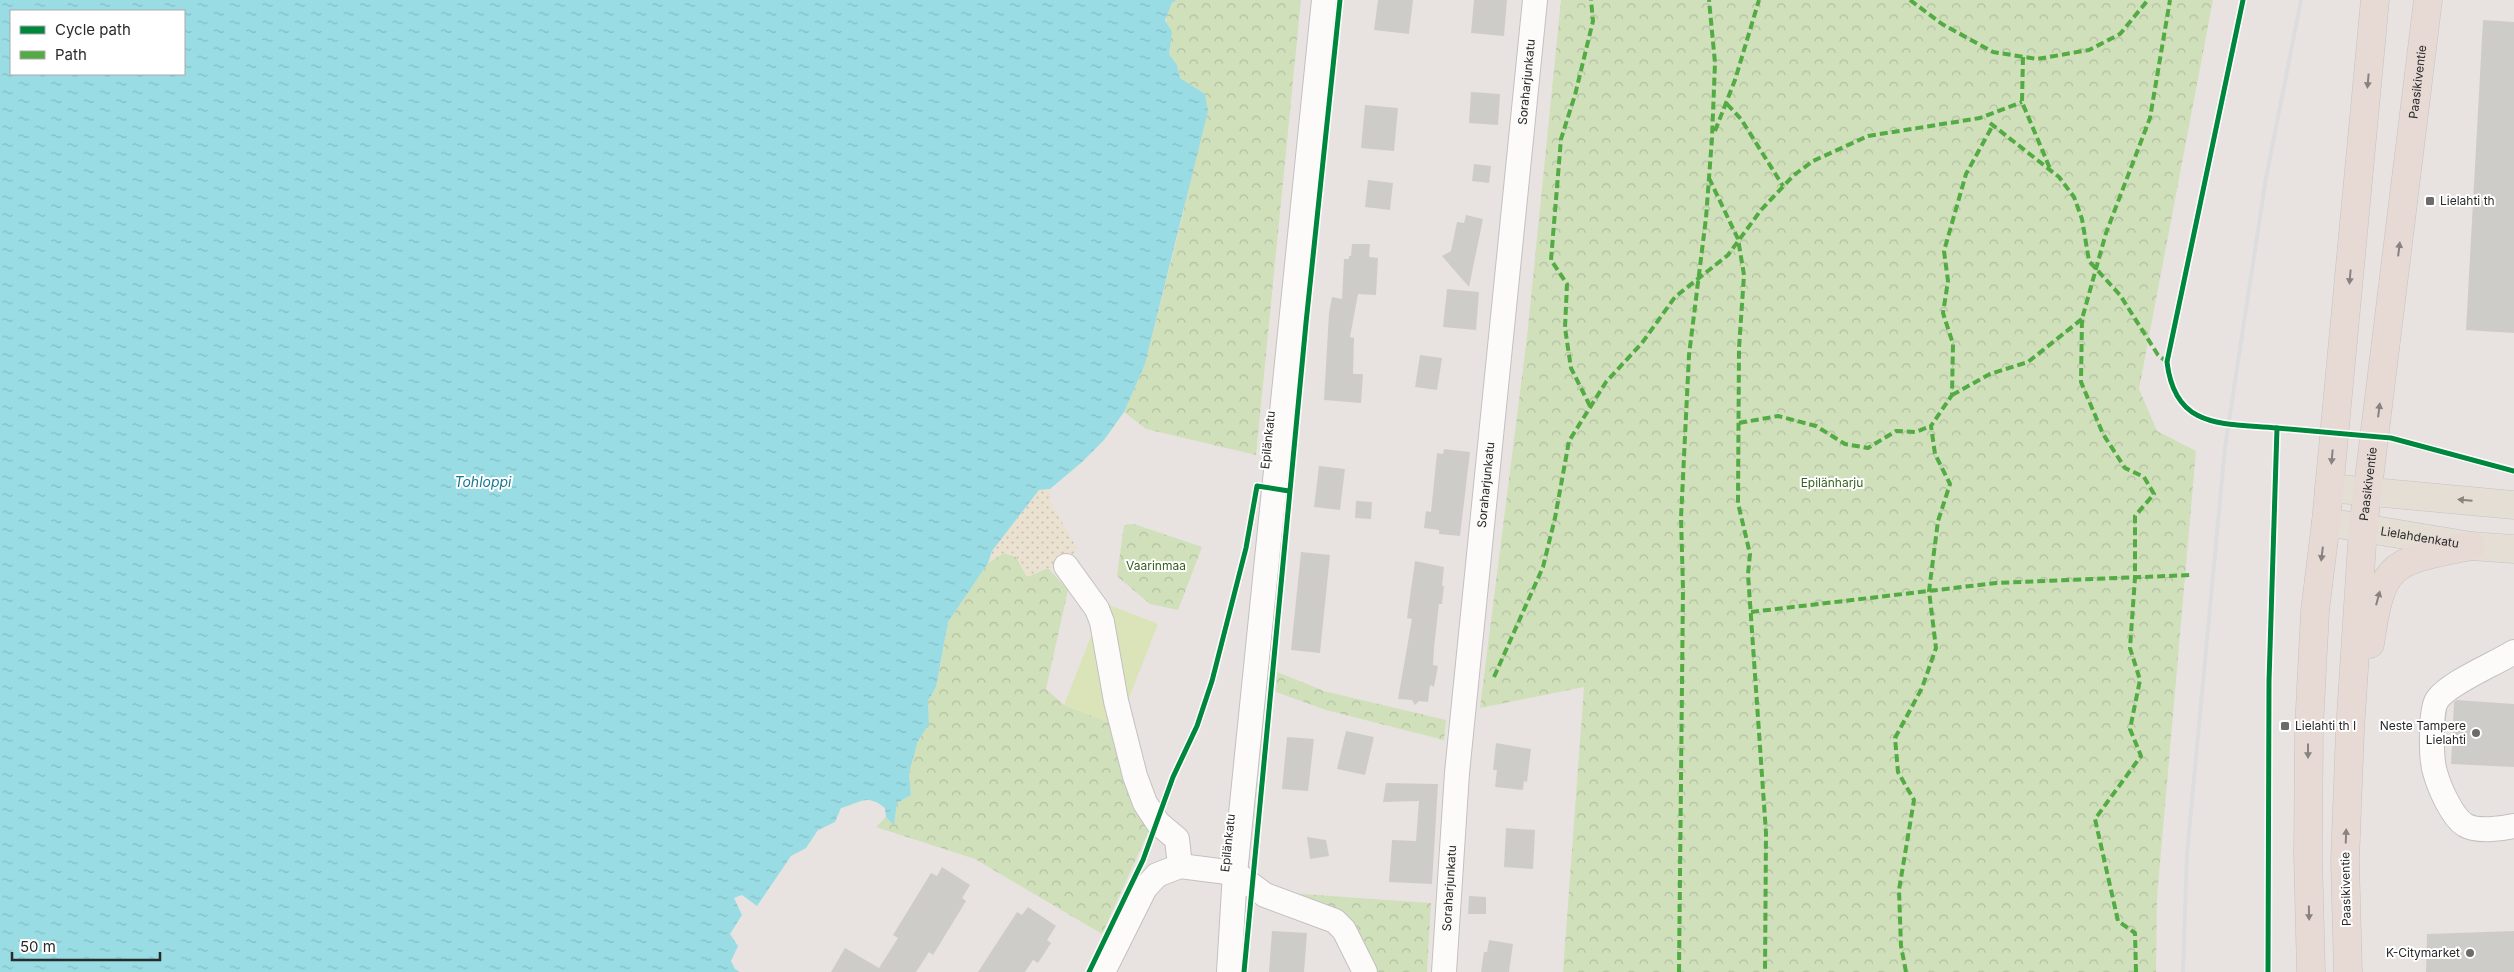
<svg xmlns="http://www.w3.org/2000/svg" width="2514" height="972" viewBox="0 0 2514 972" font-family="Inter,sans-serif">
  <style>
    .forest { fill: url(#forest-crowns) }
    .sand { fill: url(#sand-dots) }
    .pitch { fill: #dbe4b9 }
    .water { fill: url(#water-ripples); fill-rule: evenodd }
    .building { fill: #ceccc9 }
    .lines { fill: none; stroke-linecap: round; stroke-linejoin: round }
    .minor-casing { stroke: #c2c1c1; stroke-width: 26 }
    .major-casing { stroke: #c4c2c1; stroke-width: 29 }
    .highway-casing { stroke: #c4c2c1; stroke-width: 29 }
    .minor { stroke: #fcfbfa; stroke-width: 24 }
    .major { stroke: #e5ded5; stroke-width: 28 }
    .highway { stroke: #e7dad5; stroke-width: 28 }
    .rail { stroke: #ddddde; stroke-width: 4 }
    .quiet { stroke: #53ab44; stroke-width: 4; stroke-dasharray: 8 4; stroke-linecap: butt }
    .cycleway-casing { stroke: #fff; stroke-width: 8 }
    .cycleway { stroke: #00873e; stroke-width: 5 }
    .oneway { fill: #888280 }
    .oneway2 { fill: #888480 }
    .poi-dot { fill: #6c6b6a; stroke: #fff; stroke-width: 2 }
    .labels { text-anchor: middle; stroke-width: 4; stroke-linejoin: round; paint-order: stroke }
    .street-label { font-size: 12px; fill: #2a2a2a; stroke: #fff }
    .poi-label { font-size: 12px; fill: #2a2a2a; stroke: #fff; text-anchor: start }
    .park-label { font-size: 12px; fill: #37611f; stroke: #fff }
    .water-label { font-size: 14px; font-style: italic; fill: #177990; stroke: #fff }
  </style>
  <defs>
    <pattern id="forest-crowns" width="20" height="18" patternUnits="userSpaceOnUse" patternTransform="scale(1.25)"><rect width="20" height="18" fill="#d0e0bb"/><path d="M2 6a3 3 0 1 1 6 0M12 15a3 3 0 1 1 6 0" fill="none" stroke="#b3c0a1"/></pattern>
    <pattern id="sand-dots" width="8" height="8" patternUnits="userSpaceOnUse" patternTransform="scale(1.25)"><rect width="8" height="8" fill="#ebe1d0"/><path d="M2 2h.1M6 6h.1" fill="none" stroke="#cac1b3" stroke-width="1.8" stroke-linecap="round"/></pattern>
    <pattern id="water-ripples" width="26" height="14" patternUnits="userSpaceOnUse" patternTransform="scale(1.25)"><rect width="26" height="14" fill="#99dce4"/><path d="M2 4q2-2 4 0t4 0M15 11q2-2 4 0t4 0" fill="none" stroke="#84bdc4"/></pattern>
  </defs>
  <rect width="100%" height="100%" fill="#e8e3e0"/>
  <g class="forest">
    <path d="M1177 0H1301L1256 455 1146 429 1124 412 1145 364 1183 214 1205 94 1180 78 1177 65 1169 54C1172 36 1157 11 1177 0Z"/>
    <path d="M1561 0H2213L2139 389 2157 431 2196 451 2157 898 2156 972H1563L1584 687 1480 708 1527 337Z"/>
    <path d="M1134 524 1202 547 1178 610 1150 604 1117 576 1124 525Z"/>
    <path d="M1004 553 1016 557 1027 577 1048 568 1068 590 1046 689 1064 705 1118 726 1151 826 1102 934 975 859 876 827 886 817 894 824 897 803 911 795 909 773 918 741 929 724 928 701 936 687 948 622 988 563Z"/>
    <path d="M1277 672 1324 691 1446 720 1444 740 1326 710 1276 692Z"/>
    <path d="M1261 891 1431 903 1427 972H1353L1336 924Z"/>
  </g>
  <path class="sand" d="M1050 489V501L1077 548 1066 566 1048 568 1027 577 1016 557 1004 553 988 563 992 551 1039 490Z"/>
  <path class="pitch" d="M1104 603 1158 624 1118 726 1064 705Z"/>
  <path class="water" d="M0 0H1177L1172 3 1165 20 1172 32 1169 54 1177 65 1180 78 1205 94 1208 111 1145 364 1124 412 1104 440 1082 462 1050 489 1039 490 992 551 988 563 948 622 936 687 928 701 929 724 918 741 909 773 911 795 897 803 894 825 886 817 885 808C866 793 861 803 841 808L835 822 818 830 806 848 791 856 757 906 742 895 734 898 742 915 730 934 738 946 731 961 735 969 740 972H0ZM11 11H184V74H11Z"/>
  <g class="building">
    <path d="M1378 0H1413L1409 34 1374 30Z"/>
    <path d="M1474 0H1507L1504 36 1471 33Z"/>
    <path d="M2483 20 2514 22V333L2466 330Z"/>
    <path d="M1471 92 1500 94 1498 125 1469 123Z"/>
    <path d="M1365 105 1398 108 1394 151 1361 148Z"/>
    <path d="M1474 164 1491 166 1489 183 1472 181Z"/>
    <path d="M1368 180 1393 183 1390 210 1365 207Z"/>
    <path d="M1466 215 1483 219 1469 287 1442 256 1451 251 1457 222 1464 223Z"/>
    <path d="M1352 244H1370L1369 257 1378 258 1376 295 1358 294 1350 337 1354 338 1353 374H1363L1361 403 1324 400 1329 313 1332 297 1342 299 1344 259H1349V256H1351Z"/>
    <path d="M1447 289 1479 292 1476 330 1443 327Z"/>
    <path d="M1420 355 1442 358 1437 390 1415 387Z"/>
    <path d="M1444 449 1470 452 1460 536 1439 534V530L1424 528 1426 511 1431 512 1437 453 1443 454Z"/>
    <path d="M1319 466 1345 469 1340 510 1314 507Z"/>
    <path d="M1356 501 1372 502 1371 519 1355 518Z"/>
    <path d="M1301 552 1330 555 1320 653 1291 650Z"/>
    <path d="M1415 561 1444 567 1442 586H1444L1442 604H1439L1434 648 1433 665 1438 666 1434 687 1430 685 1428 702 1419 701 1415 705 1412 700 1398 699 1412 619 1407 618Z"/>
    <path d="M2457 700 2514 704V767L2451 764 2454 702Z"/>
    <path d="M1346 731 1374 737 1365 775 1337 769Z"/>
    <path d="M1287 737 1314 739 1308 791 1282 789Z"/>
    <path d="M1496 743 1531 749 1527 782 1524 781 1523 790 1495 787 1497 770H1493Z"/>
    <path d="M1386 783 1438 784 1432 884 1389 882 1392 840 1416 841 1419 801 1383 802Z"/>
    <path d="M1506 828 1535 830 1533 869 1504 867Z"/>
    <path d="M1307 837 1326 840 1329 856 1310 859Z"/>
    <path d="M942 867 970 885 962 898 966 901 933 955 929 952 916 972H831L845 948 879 968 898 938 893 935 931 873 937 876Z"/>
    <path d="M1469 896 1486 897V914H1468Z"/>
    <path d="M1028 907 1056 926 1047 940 1051 943 1038 963 1033 960 1025 972H978L1017 912 1022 915Z"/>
    <path d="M1272 931 1307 933 1304 972H1269Z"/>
    <path d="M2514 931V972H2426L2427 934Z"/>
    <path d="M1489 940 1513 944 1509 972H1481L1484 952H1487Z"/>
  </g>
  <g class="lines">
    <g class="minor-casing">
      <g id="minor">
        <path d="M1066 566 1097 609 1102 622 1116 701 1135 776 1145 803 1158 823 1177 839 1180 866"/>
        <path d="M2514 652C2495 664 2448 683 2437 700 2430 711 2431 760 2435 772 2439 787 2452 817 2465 825 2477 832 2501 829 2514 826"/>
        <path d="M1103 972 1145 888 1157 875 1180 866 1235 873 1265 895 1335 921 1344 930 1365 972"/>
        <path d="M1229 972 1235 873 1324 0"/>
        <path id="s1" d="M1444 972 1457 773 1535 0"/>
      </g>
    </g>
    <g class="major-casing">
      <g id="major">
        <path d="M2329 488 2514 505"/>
        <path id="s2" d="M2326 522 2471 546 2514 549"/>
      </g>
    </g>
    <g class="highway-casing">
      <g id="highway">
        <path d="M2370 644C2382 560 2392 562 2471 546"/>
        <path d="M2311 972 2308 855 2309 728 2315 611 2326 522 2375 0"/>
        <path id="s3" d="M2348 972 2345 861 2350 731 2363 528 2428 0"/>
      </g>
    </g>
    <use href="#minor" class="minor"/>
    <use href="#major" class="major"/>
    <use href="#highway" class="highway"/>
    <path class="rail" d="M2183 972 2187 854 2225 447 2266 178 2301 0"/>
    <g class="quiet">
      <path d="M1910 0 1942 24 1993 52 2037 59 2089 50 2120 34 2148 0"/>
      <path d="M2023 57 2022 102 2051 171"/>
      <path d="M1727 104 1741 119 1783 186"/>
      <path d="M1990 123 2059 177 2074 197 2082 219 2089 261 2120 295 2158 355 2167 362"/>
      <path d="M1715 131 1735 80 1759 0"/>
      <path d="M1709 178 1738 239 1744 275 1739 348 1738 503 1750 554 1748 574 1766 833 1765 972"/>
      <path d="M1952 395 1990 374 2028 362 2082 319"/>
      <path d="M1590 406 1571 368 1565 328 1567 284 1551 260 1561 139 1575 95 1593 21 1591 0"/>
      <path d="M1739 423 1778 416 1816 426 1845 444 1868 448 1896 431 1916 432 1931 426"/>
      <path d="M1751 612 1996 583 2191 575"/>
      <path d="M1494 677 1543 567 1555 518 1569 441 1606 382 1642 343 1675 297 1728 255 1761 210 1794 175 1813 161 1868 136 1980 118 2022 102"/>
      <path d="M1679 972 1683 588 1681 518 1689 355 1706 218 1712 138 1715 63 1709 0"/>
      <path d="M1906 972 1901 946 1899 890 1914 800 1898 772 1895 738 1922 688 1936 648 1929 591 1938 521 1950 484 1935 454 1931 426 1952 395 1953 344 1943 313 1948 281 1944 251 1966 174 1993 125"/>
      <path d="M2136 972 2135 933 2118 921 2095 819 2141 756 2130 729 2140 680 2130 648 2135 578V516L2154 494 2144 477 2125 468 2103 434 2081 382 2082 319 2106 233 2150 118 2170 0"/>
    </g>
    <g class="cycleway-casing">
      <g id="cycleway">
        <path d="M2243 0 2167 362C2175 430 2223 423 2277 428L2269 681 2268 972"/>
        <path d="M2277 428 2391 438 2514 471"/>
        <path d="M1089 972 1143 860 1173 777 1197 726 1212 681 1246 548 1257 486 1289 491"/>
        <path d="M1244 972 1306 323 1340 0"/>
      </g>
    </g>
    <use href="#cycleway" class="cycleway"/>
  </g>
  <defs><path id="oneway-solid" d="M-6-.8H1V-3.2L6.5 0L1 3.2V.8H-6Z" transform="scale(1.25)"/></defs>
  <g class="oneway">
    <use href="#oneway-solid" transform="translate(2368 81) rotate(95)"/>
    <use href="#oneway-solid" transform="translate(2399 249) rotate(-83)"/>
    <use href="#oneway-solid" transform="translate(2350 277) rotate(95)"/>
    <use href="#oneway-solid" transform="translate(2379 410) rotate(-83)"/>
    <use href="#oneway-solid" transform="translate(2332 457) rotate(95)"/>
    <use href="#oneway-solid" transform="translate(2322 554) rotate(97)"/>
    <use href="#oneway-solid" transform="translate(2378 598) rotate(-75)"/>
    <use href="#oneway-solid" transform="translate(2308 751) rotate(90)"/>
    <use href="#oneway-solid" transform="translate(2346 836) rotate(-88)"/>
    <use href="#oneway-solid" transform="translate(2309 913) rotate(89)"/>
  </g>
  <use class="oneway2" href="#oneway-solid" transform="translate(2465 500) rotate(-175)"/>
  <g class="poi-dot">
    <rect x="2425" y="196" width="10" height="10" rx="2.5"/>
    <rect x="2280" y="721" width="10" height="10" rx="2.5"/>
    <circle cx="2476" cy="733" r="5"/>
    <circle cx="2470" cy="953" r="5"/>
  </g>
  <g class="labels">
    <g class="street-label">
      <text dy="4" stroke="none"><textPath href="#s1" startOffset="894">Soraharjunkatu</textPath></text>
      <text dy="4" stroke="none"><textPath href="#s3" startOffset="894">Paasikiventie</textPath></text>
      <text transform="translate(1268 440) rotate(-84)" y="4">Epilänkatu</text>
      <text dy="4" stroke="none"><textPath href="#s3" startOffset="489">Paasikiventie</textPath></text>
      <text dy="4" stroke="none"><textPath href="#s1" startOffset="489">Soraharjunkatu</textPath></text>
      <text dy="4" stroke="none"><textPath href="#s2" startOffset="95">Lielahdenkatu</textPath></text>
      <text transform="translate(1228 843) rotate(-84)" y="4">Epilänkatu</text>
      <text dy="4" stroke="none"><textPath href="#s1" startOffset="84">Soraharjunkatu</textPath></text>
      <text transform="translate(2346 889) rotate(-91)" y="4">Paasikiventie</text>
    </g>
    <g class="poi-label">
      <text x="2440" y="205">Lielahti th</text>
      <text x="2295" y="730">Lielahti th I</text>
      <text x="2466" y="730" text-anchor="end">Neste Tampere<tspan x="2466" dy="14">Lielahti</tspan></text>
      <text x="2460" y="957" text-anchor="end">K-Citymarket</text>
    </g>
    <g class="park-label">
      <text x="1832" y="487">Epilänharju</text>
      <text x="1156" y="570">Vaarinmaa</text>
    </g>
    <g class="water-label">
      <text x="483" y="487">Tohloppi</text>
    </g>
  </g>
  <rect x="10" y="10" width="175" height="65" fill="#ffffff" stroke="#aaaaaa"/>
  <rect x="20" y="26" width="25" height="8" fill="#00873e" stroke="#aaaaaa"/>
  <text x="55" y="35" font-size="15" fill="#2a2a2a">Cycle path</text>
  <rect x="20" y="51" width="25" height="8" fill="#53ab44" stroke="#aaaaaa"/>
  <text x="55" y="60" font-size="15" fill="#2a2a2a">Path</text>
  <path d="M12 952v8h148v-8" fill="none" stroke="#2a2a2a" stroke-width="2.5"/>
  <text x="20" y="952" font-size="15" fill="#2a2a2a" stroke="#ffffff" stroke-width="4" paint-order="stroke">50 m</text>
</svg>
